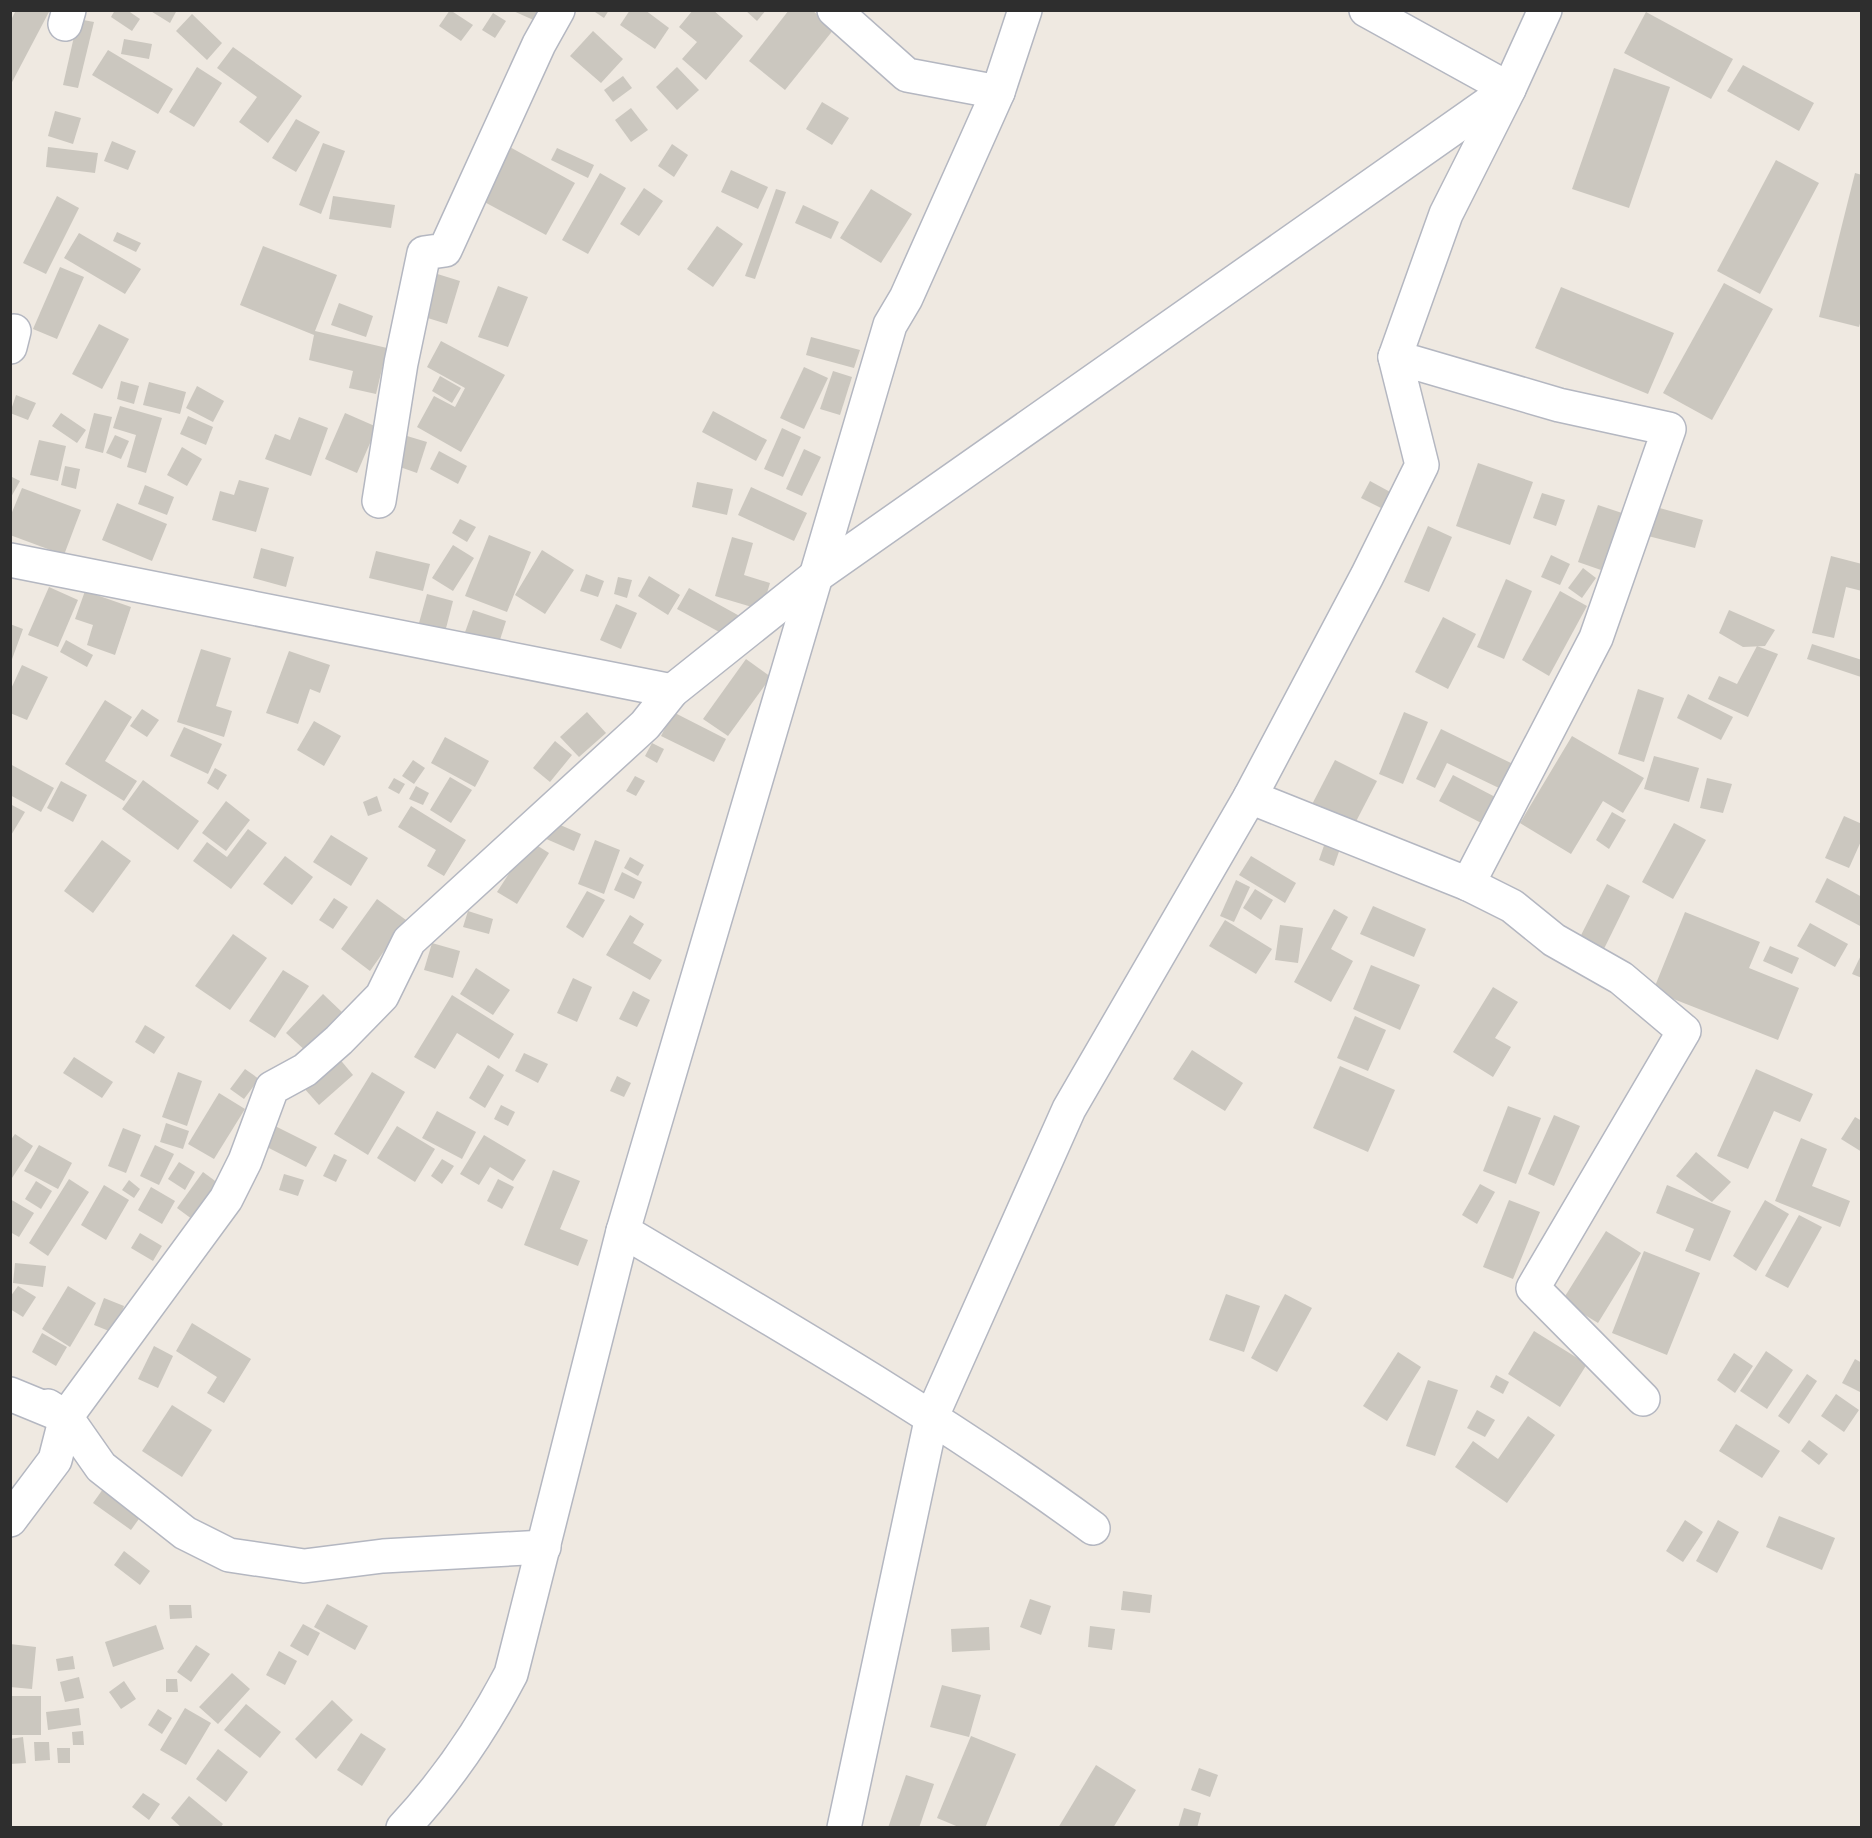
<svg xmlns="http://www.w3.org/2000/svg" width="1872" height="1838" viewBox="0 0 1872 1838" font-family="Ubuntu,sans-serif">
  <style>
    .building { fill: #cbc7bf }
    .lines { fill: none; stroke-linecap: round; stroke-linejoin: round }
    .street-casing { stroke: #b4b7c1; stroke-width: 36 }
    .street { stroke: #fff; stroke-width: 33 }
  </style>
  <rect width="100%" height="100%" fill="#efe9e1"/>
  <g class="building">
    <path d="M16 10H50L10 86V22Z"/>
    <path d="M115 10H127L140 19 132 31 111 17Z"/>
    <path d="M149 10H177L170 23Z"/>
    <path d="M450 10 473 25 461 41 439 26Z"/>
    <path d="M511 10H544L538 22Z"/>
    <path d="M592 10H609L604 18Z"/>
    <path d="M630 10H645L669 28 655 49 620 25Z"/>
    <path d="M693 10H713L743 36 706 80 682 59 697 42 679 27Z"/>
    <path d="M745 10H766L757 21Z"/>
    <path d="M789 10H812L834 29 785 90 749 61Z"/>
    <path d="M1646 12 1733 59 1711 99 1624 53Z"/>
    <path d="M493 13 506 21 495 38 482 30Z"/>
    <path d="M192 14 222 43 207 60 176 31Z"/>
    <path d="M78 19 94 22 78 88 63 85Z"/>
    <path d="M593 31 623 59 601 83 570 56Z"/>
    <path d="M124 39 152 44 149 59 121 54Z"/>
    <path d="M233 47 302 96 268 143 239 122 257 97 217 68Z"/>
    <path d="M108 50 173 89 158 114 92 75Z"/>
    <path d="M1743 65 1814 103 1799 131 1727 91Z"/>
    <path d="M197 67 222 83 194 127 169 112Z"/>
    <path d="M677 67 699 90 677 110 656 87Z"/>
    <path d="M1614 68 1670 87 1629 208 1572 189Z"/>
    <path d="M623 76 632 88 613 102 604 90Z"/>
    <path d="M822 102 849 118 832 145 806 129Z"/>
    <path d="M631 108 648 130 631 142 615 120Z"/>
    <path d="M55 111 81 118 73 144 48 136Z"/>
    <path d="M296 119 320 132 296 172 272 158Z"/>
    <path d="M112 141 136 151 128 170 104 161Z"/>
    <path d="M323 143 345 151 321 214 299 205Z"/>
    <path d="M672 144 688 155 674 177 658 166Z"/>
    <path d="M506 145 575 183 546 235 477 198Z"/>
    <path d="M48 147 98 153 95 173 46 167Z"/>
    <path d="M557 148 594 165 588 178 551 160Z"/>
    <path d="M1776 160 1819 183 1760 294 1717 271Z"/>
    <path d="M731 170 768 187 758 209 721 192Z"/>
    <path d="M600 173 626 188 588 254 562 240Z"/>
    <path d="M1855 173 1862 175V316L1859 327 1819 317Z"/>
    <path d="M644 188 663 201 639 236 620 224Z"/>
    <path d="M776 189 786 192 755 279 745 276Z"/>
    <path d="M871 189 912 214 881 263 840 238Z"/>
    <path d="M57 196 79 208 46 274 23 263Z"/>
    <path d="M333 196 395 205 391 228 329 219Z"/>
    <path d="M803 205 839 222 831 239 795 223Z"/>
    <path d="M717 226 743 244 713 287 687 269Z"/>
    <path d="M117 232 141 243 136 252 113 241Z"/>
    <path d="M79 233 141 269 125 294 64 258Z"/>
    <path d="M263 246 337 275 315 331 387 348 376 394 349 388 353 371 309 360 314 335 240 305Z"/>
    <path d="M60 267 84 277 57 339 33 329Z"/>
    <path d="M431 272 460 281 447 324 418 315Z"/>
    <path d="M1724 283 1773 309 1712 420 1663 393Z"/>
    <path d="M498 286 528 297 508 347 478 337Z"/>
    <path d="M1561 287 1674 333 1648 394 1535 348Z"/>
    <path d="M339 303 373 316 366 337 331 325Z"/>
    <path d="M99 324 129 339 102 389 72 374Z"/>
    <path d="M811 337 860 350 854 368 806 355Z"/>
    <path d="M441 341 505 375 461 452 417 427 434 396 455 407 465 388 427 367Z"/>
    <path d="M804 367 828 378 804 429 780 418Z"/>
    <path d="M833 371 852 377 840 415 820 409Z"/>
    <path d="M440 376 461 388 452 403 432 391Z"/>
    <path d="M121 381 139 386 134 404 117 399Z"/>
    <path d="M149 382 186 392 180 414 143 405Z"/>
    <path d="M197 386 224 401 213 422 186 408Z"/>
    <path d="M16 395 36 403 28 420 10 413Z"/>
    <path d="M120 406 162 418 146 473 127 467 136 435 113 428Z"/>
    <path d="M713 411 767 440 756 461 702 432Z"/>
    <path d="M61 413 86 430 77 443 52 426Z"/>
    <path d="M94 413 112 417 103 453 85 448Z"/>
    <path d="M345 413 377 427 357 473 325 459Z"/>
    <path d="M188 416 213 427 206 445 180 434Z"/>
    <path d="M299 417 328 428 311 476 265 459 275 434 290 440Z"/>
    <path d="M782 428 801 437 783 477 764 469Z"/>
    <path d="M115 435 129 441 121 459 106 453Z"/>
    <path d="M407 436 427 442 417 473 397 466Z"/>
    <path d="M39 440 66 446 58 481 30 475Z"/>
    <path d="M182 447 202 459 187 486 167 475Z"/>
    <path d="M804 449 821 457 802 496 786 489Z"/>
    <path d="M439 451 467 466 458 484 430 469Z"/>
    <path d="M1478 463 1533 482 1510 545 1456 526Z"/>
    <path d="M65 466 80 469 76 489 61 485Z"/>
    <path d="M10 476 20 481 10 499Z"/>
    <path d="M239 480 269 488 256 532 212 520 220 491 234 495Z"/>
    <path d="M1370 481 1392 493 1383 509 1361 498Z"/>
    <path d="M697 482 733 489 727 515 692 507Z"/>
    <path d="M145 485 174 497 167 515 138 504Z"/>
    <path d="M751 487 807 513 794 541 738 515Z"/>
    <path d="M22 488 81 510 64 555 10 535V517Z"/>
    <path d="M1542 493 1565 500 1556 526 1533 518Z"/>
    <path d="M117 503 167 524 152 561 102 540Z"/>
    <path d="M1598 505 1622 513 1601 570 1578 562Z"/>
    <path d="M1656 507 1703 520 1695 548 1648 536Z"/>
    <path d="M460 519 476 527 467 542 452 533Z"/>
    <path d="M1428 526 1452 537 1429 592 1404 582Z"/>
    <path d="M489 535 531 552 507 612 465 596Z"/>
    <path d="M732 537 753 543 744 575 770 583 762 610 715 596Z"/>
    <path d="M453 545 474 558 453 591 432 578Z"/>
    <path d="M261 548 294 557 286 587 253 578Z"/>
    <path d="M542 550 574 570 545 614 515 595Z"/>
    <path d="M376 551 430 564 423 591 369 578Z"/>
    <path d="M1551 555 1570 564 1560 585 1541 577Z"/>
    <path d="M1831 556 1862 564V591L1846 587 1834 638 1812 633Z"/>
    <path d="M1583 568 1596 578 1582 598 1568 588Z"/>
    <path d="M586 574 604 581 598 597 580 591Z"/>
    <path d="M649 576 680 595 668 615 638 596Z"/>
    <path d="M618 577 632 580 627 598 614 594Z"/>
    <path d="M1506 579 1532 591 1504 659 1477 647Z"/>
    <path d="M49 587 78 600 58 647 28 635Z"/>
    <path d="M689 588 745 619 734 640 677 609Z"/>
    <path d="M85 591 131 607 115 655 87 645 93 625 75 619Z"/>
    <path d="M1560 591 1587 606 1549 676 1522 660Z"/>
    <path d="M427 594 453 601 443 640 416 634Z"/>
    <path d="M616 604 637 613 621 649 600 640Z"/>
    <path d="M473 610 506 621 498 646 464 635Z"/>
    <path d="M1729 610 1775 630 1765 646 1743 647 1719 633Z"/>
    <path d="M1443 617 1476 634 1448 689 1415 672Z"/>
    <path d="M10 624 23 629 11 662H10Z"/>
    <path d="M66 640 93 655 87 667 60 652Z"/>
    <path d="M1812 644 1862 660 1861 677 1807 659Z"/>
    <path d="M1757 646 1778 654 1748 717 1708 699 1719 676 1737 684Z"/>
    <path d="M201 649 231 658 216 706 232 711 224 737 177 722Z"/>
    <path d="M289 651 330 665 320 693 310 689 298 724 266 713Z"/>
    <path d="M746 659 771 677 728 736 703 719Z"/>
    <path d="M22 665 48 677 27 720 10 713V691Z"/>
    <path d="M1638 689 1664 698 1644 762 1618 754Z"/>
    <path d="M1688 694 1733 717 1721 740 1677 718Z"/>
    <path d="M105 700 132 717 105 761 137 781 124 801 65 764Z"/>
    <path d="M142 709 159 720 147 737 130 726Z"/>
    <path d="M587 712 606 733 579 757 560 737Z"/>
    <path d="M673 712 726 739 714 762 661 736Z"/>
    <path d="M1404 712 1428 722 1403 784 1379 774Z"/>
    <path d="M314 721 341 736 324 766 297 750Z"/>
    <path d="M184 727 222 744 208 774 170 756Z"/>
    <path d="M1441 729 1513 764 1501 789 1447 763 1435 788 1416 779Z"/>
    <path d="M1572 736 1644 778 1623 813 1603 801 1571 854 1520 823Z"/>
    <path d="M445 737 489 761 475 787 431 763Z"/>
    <path d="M555 741 572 755 550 782 533 768Z"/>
    <path d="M652 743 664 749 657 763 645 756Z"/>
    <path d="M1654 756 1699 768 1689 802 1644 789Z"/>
    <path d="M413 760 425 768 414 784 402 776Z"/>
    <path d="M1335 760 1377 781 1349 835 1307 814Z"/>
    <path d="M10 764 54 788 41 812 10 795Z"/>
    <path d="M215 768 227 775 218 790 207 783Z"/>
    <path d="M1453 775 1501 800 1487 826 1439 801Z"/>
    <path d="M635 776 645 781 636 796 626 791Z"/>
    <path d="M450 777 472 790 451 823 430 810Z"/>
    <path d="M394 778 405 784 399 794 388 788Z"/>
    <path d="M1707 778 1732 784 1723 813 1700 808Z"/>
    <path d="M143 780 199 821 178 850 122 809Z"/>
    <path d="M61 781 87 795 73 822 47 808Z"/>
    <path d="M416 786 429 793 423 805 409 799Z"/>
    <path d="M377 796 382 811 368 816 363 802Z"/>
    <path d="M226 801 250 820 226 851 202 833Z"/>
    <path d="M10 804 25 812 10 837Z"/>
    <path d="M411 806 466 840 444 876 427 866 436 850 398 827Z"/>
    <path d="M1612 812 1626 820 1609 849 1596 840Z"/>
    <path d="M1844 816 1862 824V839L1849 868 1825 858Z"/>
    <path d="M551 821 581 834 574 851 544 838Z"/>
    <path d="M1674 823 1706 840 1673 899 1642 882Z"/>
    <path d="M248 829 267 843 231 889 193 861 207 842 227 857Z"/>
    <path d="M1328 834 1343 840 1334 866 1319 860Z"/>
    <path d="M331 835 368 858 351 886 313 862Z"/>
    <path d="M102 840 131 861 93 913 64 891Z"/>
    <path d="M595 840 620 850 604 894 578 884Z"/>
    <path d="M530 841 549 853 517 904 497 892Z"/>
    <path d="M285 856 313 877 292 905 263 884Z"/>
    <path d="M1251 856 1296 883 1285 903 1239 875Z"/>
    <path d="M630 857 644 865 638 876 624 868Z"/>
    <path d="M622 872 642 882 634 899 614 890Z"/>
    <path d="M1827 878 1862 897V927L1815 902Z"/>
    <path d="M1236 880 1250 887 1234 922 1220 916Z"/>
    <path d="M1607 884 1630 896 1599 959 1575 947Z"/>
    <path d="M1255 889 1273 900 1261 920 1243 908Z"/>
    <path d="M587 891 605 900 583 938 566 927Z"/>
    <path d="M334 898 348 907 333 929 319 920Z"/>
    <path d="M377 899 406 920 370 971 341 949Z"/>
    <path d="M1373 906 1426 929 1414 957 1360 934Z"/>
    <path d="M1334 909 1348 917 1331 949 1353 961 1331 1002 1294 982Z"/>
    <path d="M468 911 493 919 489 934 463 927Z"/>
    <path d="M1685 912 1760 942 1749 968 1799 988 1778 1040 1653 991Z"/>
    <path d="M630 915 644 924 633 943 662 960 650 980 606 955Z"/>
    <path d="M1225 920 1272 949 1256 974 1209 946Z"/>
    <path d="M1810 923 1848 944 1835 967 1797 946Z"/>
    <path d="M1280 925 1303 928 1298 963 1275 960Z"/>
    <path d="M233 934 267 958 230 1010 195 986Z"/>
    <path d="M432 943 460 951 453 978 424 970Z"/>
    <path d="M1770 946 1799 958 1792 974 1763 961Z"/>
    <path d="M1862 953V978L1852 974Z"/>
    <path d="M1371 965 1420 985 1400 1030 1353 1009Z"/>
    <path d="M476 968 510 990 493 1015 460 994Z"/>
    <path d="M283 970 309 986 275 1038 249 1021Z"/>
    <path d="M573 978 592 987 577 1022 557 1013Z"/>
    <path d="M1493 987 1518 1002 1495 1038 1511 1047 1493 1077 1453 1052Z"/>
    <path d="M633 991 650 1000 637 1027 619 1019Z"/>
    <path d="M323 994 344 1014 307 1052 286 1033Z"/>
    <path d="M452 995 514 1034 499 1059 457 1033 435 1069 414 1057Z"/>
    <path d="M1355 1016 1386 1030 1368 1071 1337 1058Z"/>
    <path d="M145 1025 165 1037 154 1054 135 1042Z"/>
    <path d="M1192 1050 1243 1083 1225 1111 1173 1079Z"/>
    <path d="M524 1053 548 1064 538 1083 515 1071Z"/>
    <path d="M74 1057 113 1082 102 1098 63 1073Z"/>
    <path d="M338 1057 353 1075 319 1105 303 1087Z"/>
    <path d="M488 1065 504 1075 485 1108 469 1098Z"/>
    <path d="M1340 1066 1395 1090 1368 1152 1313 1128Z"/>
    <path d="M245 1069 259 1079 244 1099 230 1089Z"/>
    <path d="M1756 1069 1813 1094 1800 1122 1774 1111 1748 1169 1717 1156Z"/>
    <path d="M178 1072 202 1081 187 1126 162 1117Z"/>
    <path d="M372 1072 405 1092 368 1155 334 1134Z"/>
    <path d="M617 1076 631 1083 624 1097 610 1091Z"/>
    <path d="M219 1093 245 1109 214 1159 188 1144Z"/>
    <path d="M501 1105 515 1112 508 1126 494 1119Z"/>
    <path d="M1508 1106 1541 1118 1516 1184 1483 1171Z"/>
    <path d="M437 1111 476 1132 462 1159 422 1138Z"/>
    <path d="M1554 1115 1580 1126 1554 1186 1528 1174Z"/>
    <path d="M1855 1117 1862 1121V1152L1841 1139Z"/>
    <path d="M166 1123 189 1131 183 1149 160 1142Z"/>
    <path d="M273 1125 317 1147 306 1167 263 1145Z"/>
    <path d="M397 1126 435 1149 415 1182 377 1158Z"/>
    <path d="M123 1128 141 1135 126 1173 108 1166Z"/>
    <path d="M15 1134 33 1146 10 1181V1141Z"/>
    <path d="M484 1135 526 1160 513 1181 490 1167 479 1185 460 1174Z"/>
    <path d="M1801 1138 1827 1149 1812 1186 1850 1201 1840 1227 1775 1201Z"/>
    <path d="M39 1145 72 1163 58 1189 24 1171Z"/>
    <path d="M155 1145 174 1154 159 1185 140 1176Z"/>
    <path d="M1696 1152 1731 1182 1712 1202 1676 1176Z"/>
    <path d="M334 1154 347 1160 336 1182 323 1176Z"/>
    <path d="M442 1159 454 1166 442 1184 431 1176Z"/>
    <path d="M179 1162 195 1172 185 1190 168 1179Z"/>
    <path d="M553 1170 580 1181 560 1229 588 1240 578 1266 524 1245Z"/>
    <path d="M203 1172 226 1189 200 1225 177 1208Z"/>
    <path d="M284 1174 304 1180 298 1196 279 1190Z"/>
    <path d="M69 1179 89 1192 48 1256 29 1243Z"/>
    <path d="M498 1179 514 1187 502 1209 487 1201Z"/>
    <path d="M129 1180 140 1189 134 1198 122 1190Z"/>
    <path d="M36 1181 52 1191 41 1209 25 1199Z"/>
    <path d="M1480 1184 1495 1192 1477 1224 1462 1215Z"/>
    <path d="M104 1185 129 1200 106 1240 81 1225Z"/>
    <path d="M1667 1185 1731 1211 1710 1261 1685 1251 1694 1229 1656 1213Z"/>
    <path d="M151 1187 175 1201 162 1224 138 1210Z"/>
    <path d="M10 1199 34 1213 19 1237 10 1232Z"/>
    <path d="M1509 1200 1540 1212 1513 1279 1483 1267Z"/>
    <path d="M1765 1200 1789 1214 1756 1271 1733 1256Z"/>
    <path d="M1799 1215 1822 1227 1788 1288 1765 1276Z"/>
    <path d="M1606 1231 1641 1253 1598 1323 1562 1301Z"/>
    <path d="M140 1233 162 1246 153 1261 131 1248Z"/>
    <path d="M1644 1251 1700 1273 1667 1355 1612 1333Z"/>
    <path d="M15 1263 46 1266 43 1287 13 1283Z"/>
    <path d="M18 1286 36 1297 23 1317 10 1309V1297Z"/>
    <path d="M68 1286 96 1303 70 1347 42 1329Z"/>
    <path d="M1226 1294 1260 1306 1244 1352 1209 1340Z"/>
    <path d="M1285 1294 1312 1308 1277 1372 1251 1358Z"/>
    <path d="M104 1298 124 1306 114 1333 94 1325Z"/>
    <path d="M192 1323 251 1359 224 1403 207 1393 217 1377 176 1351Z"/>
    <path d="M1534 1331 1587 1364 1560 1407 1508 1374Z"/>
    <path d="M42 1333 67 1347 56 1366 32 1352Z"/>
    <path d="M154 1346 173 1356 158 1388 138 1379Z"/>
    <path d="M1766 1351 1793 1370 1767 1409 1740 1391Z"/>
    <path d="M1398 1352 1421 1367 1387 1421 1363 1406Z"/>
    <path d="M1734 1353 1753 1366 1735 1393 1717 1380Z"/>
    <path d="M1855 1359 1862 1363V1393L1842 1383Z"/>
    <path d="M1807 1374 1817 1381 1789 1424 1778 1416Z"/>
    <path d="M1496 1375 1509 1382 1503 1394 1490 1387Z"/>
    <path d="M1428 1380 1458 1390 1435 1456 1406 1446Z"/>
    <path d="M1836 1394 1859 1410 1844 1432 1821 1416Z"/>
    <path d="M172 1405 212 1430 182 1477 142 1451Z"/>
    <path d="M1477 1410 1495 1420 1485 1437 1467 1428Z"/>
    <path d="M1528 1416 1555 1435 1507 1503 1455 1467 1473 1441 1498 1459Z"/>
    <path d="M1736 1424 1780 1451 1762 1478 1719 1451Z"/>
    <path d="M1809 1440 1828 1454 1819 1465 1801 1451Z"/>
    <path d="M108 1482 146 1509 131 1530 93 1503Z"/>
    <path d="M1779 1516 1835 1538 1822 1570 1766 1547Z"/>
    <path d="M1685 1520 1703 1532 1683 1562 1666 1551Z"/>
    <path d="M1718 1520 1739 1532 1717 1573 1696 1561Z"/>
    <path d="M124 1551 150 1571 140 1585 114 1565Z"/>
    <path d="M1123 1591 1152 1595 1150 1613 1121 1610Z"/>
    <path d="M1030 1599 1051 1606 1041 1635 1020 1627Z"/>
    <path d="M327 1604 368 1626 355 1650 314 1627Z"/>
    <path d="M169 1605H191L192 1618 170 1619Z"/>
    <path d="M303 1624 320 1633 308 1656 290 1646Z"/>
    <path d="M156 1625 164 1649 113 1667 105 1642Z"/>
    <path d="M1090 1626 1115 1629 1112 1650 1088 1647Z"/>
    <path d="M989 1627 990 1650 952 1652 951 1629Z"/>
    <path d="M10 1644 36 1647 32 1689 10 1687Z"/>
    <path d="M196 1645 210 1654 191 1682 177 1672Z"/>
    <path d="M279 1651 297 1661 285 1685 266 1675Z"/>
    <path d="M73 1656 75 1669 58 1671 56 1659Z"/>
    <path d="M232 1673 250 1689 218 1724 199 1707Z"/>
    <path d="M79 1677 84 1698 65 1702 60 1682Z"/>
    <path d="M166 1679H177L178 1692H166Z"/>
    <path d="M124 1681 136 1699 121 1709 109 1692Z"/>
    <path d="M942 1685 981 1695 969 1737 930 1727Z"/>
    <path d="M12 1696H41V1735H11Z"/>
    <path d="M332 1700 353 1720 316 1759 295 1739Z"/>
    <path d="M246 1704 281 1732 260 1758 224 1730Z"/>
    <path d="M79 1708 81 1725 48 1730 46 1712Z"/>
    <path d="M185 1708 211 1723 186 1765 160 1750Z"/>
    <path d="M158 1709 172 1718 162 1734 148 1725Z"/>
    <path d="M83 1731 84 1745H73L72 1732Z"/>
    <path d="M361 1733 386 1749 362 1786 337 1770Z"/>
    <path d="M971 1736 1016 1754 985 1828H961L937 1818Z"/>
    <path d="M23 1737 26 1763 10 1764V1739Z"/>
    <path d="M34 1742H49L50 1760 35 1761Z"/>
    <path d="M57 1748H70V1763H58Z"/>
    <path d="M218 1749 248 1772 226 1802 196 1779Z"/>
    <path d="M1096 1765 1136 1790 1113 1828H1058Z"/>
    <path d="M1199 1768 1218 1775 1210 1797 1191 1790Z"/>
    <path d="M906 1775 934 1784 919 1828H888Z"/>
    <path d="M143 1793 160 1804 149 1820 132 1807Z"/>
    <path d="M189 1796 223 1824 220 1828H182L171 1818Z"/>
    <path d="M1184 1808 1201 1813 1197 1828H1178Z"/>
  </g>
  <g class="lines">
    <g class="street-casing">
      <g id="street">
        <path d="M834 10 907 75 998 92"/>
        <path d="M1366 10 1509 89 1446 214 1395 357 1559 405 1669 429 1596 638 1468 884"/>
        <path d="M65 24 69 10"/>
        <path d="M10 347 14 331"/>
        <path d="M379 501 401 363 424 253 445 250 539 44 558 10"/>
        <path d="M10 560 672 691"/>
        <path d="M1250 797 1468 884 1512 906 1554 940 1621 978 1684 1031 1533 1288 1643 1399"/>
        <path d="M623 1231C783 1326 943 1418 1093 1528"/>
        <path d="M10 1394 66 1417 226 1199 245 1161 272 1088 305 1070 339 1040 382 996 409 941 645 725 672 691 816 576 1509 89 1545 10"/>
        <path d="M48 1406 66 1417 101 1467 185 1533 229 1555 304 1566 383 1556 544 1547"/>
        <path d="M10 1520 55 1460 66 1417"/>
        <path d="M403 1828C447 1781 481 1731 511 1674L623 1231 890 325 906 298 998 92 1025 10"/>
        <path d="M844 1828 932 1416 1069 1109 1250 797 1367 576 1422 465 1395 357"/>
      </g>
    </g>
    <use href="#street" class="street"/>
  </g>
  <rect width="1872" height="1838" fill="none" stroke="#2e2e2e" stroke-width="24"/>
</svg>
